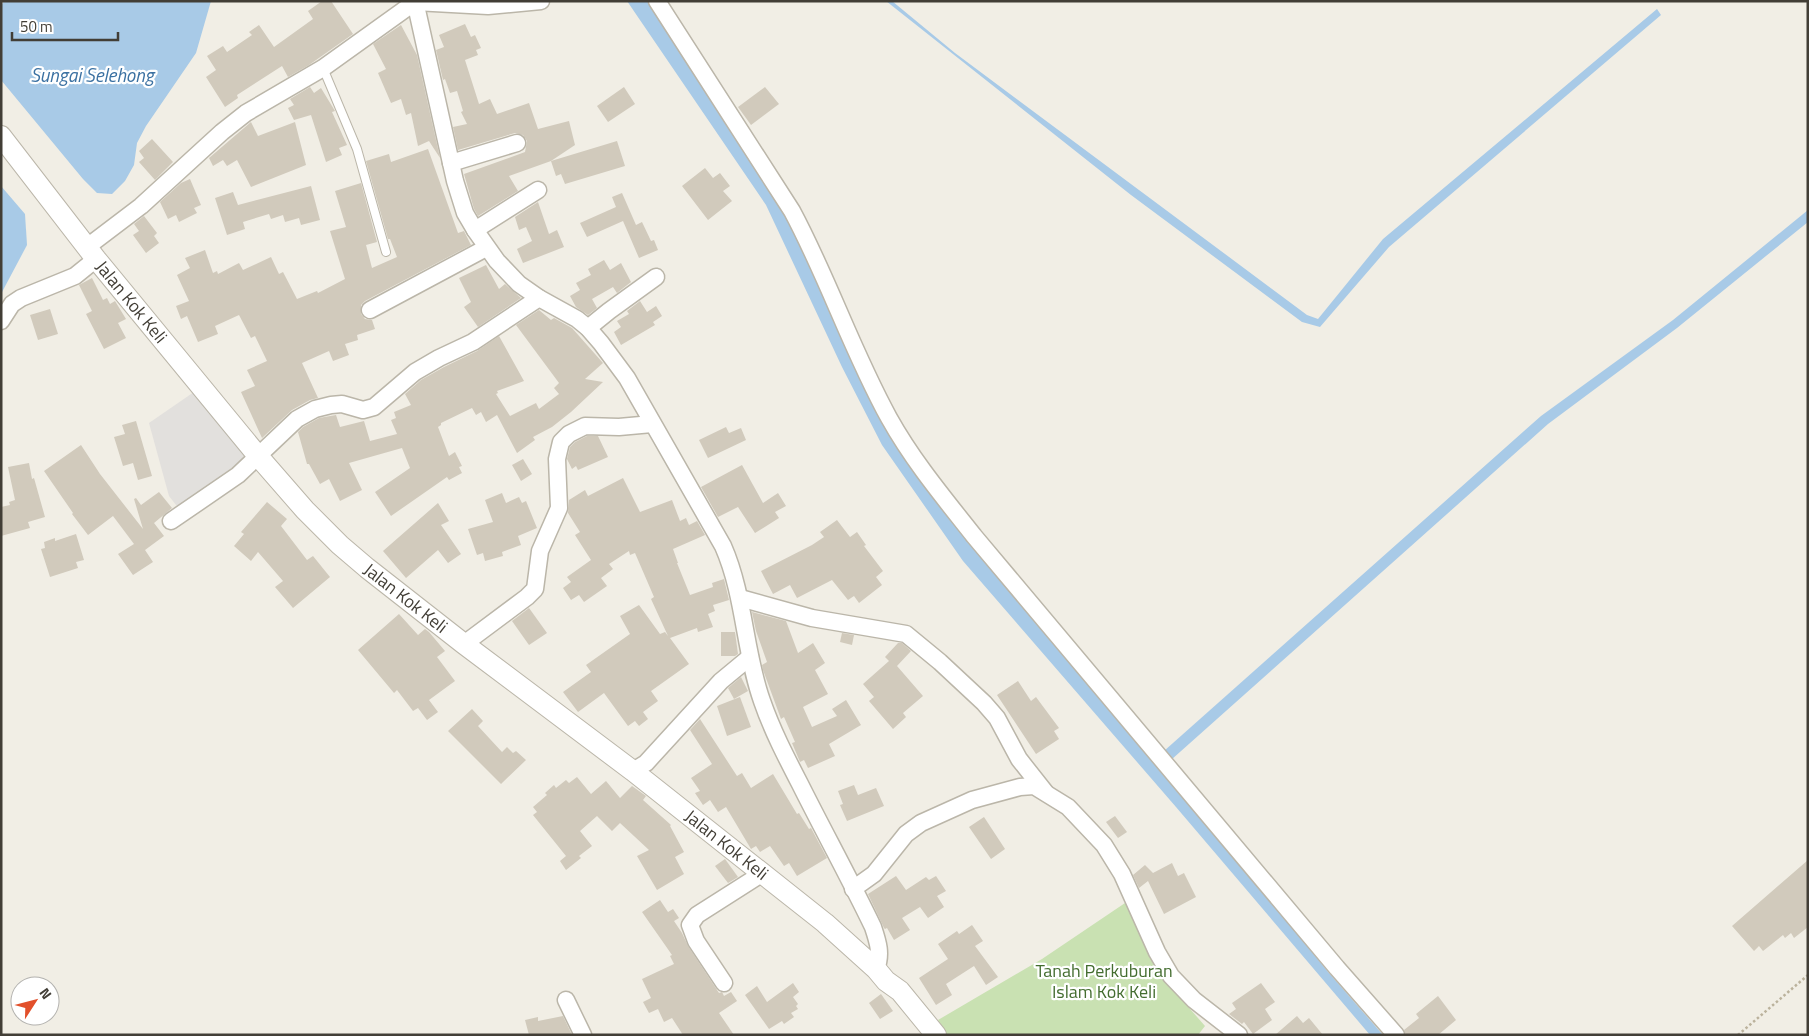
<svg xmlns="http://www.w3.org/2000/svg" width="1809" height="1036" viewBox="0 0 1809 1036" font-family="'Titillium Web',sans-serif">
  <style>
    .green { fill: #c9e1b2 }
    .parking { fill: #e2e0dd }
    .water { fill: #a8cae7 }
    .building { fill: #d1cabc }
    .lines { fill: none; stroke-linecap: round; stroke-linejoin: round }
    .service-casing { stroke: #bbb6a9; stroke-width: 10 }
    .minor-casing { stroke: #bbb6a9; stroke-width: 19 }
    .tertiary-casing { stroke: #bbb6a9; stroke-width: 22 }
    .path { stroke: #bbb29c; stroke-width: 2.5; stroke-dasharray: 2.5 2.5; stroke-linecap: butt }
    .service { stroke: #fff; stroke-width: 8 }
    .minor { stroke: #fff; stroke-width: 16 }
    .tertiary { stroke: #fff; stroke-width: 20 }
    .labels { text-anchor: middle; stroke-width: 4.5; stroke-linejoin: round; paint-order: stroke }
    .street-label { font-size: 18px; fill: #423e36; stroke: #fff }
    .park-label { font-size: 18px; fill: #446d30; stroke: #fff }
    .water-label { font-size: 19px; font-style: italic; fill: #3b71a2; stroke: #fff }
  </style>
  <rect width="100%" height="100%" fill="#f1eee5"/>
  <path class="green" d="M1128 901 1162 977 1205 1026 1198 1035H946L938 1020 1042 959Z"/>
  <path class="parking" d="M194 392 250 458 180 510 169 496 149 423Z"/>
  <g class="water">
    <path d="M4 1H211L196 53 146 126 137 143 134 165 125 181 112 194 97 193 83 179 1 80V6Z"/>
    <path d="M627 1H649L788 209 891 434 968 542 1155 759 1541 416 1673 320 1808 210V222L1677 328 1548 424 1162 768 1329 973 1383 1035H1370L1176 807 963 561 882 445 842 367 766 205Z"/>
    <path d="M886 1H892L955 53 1307 315 1318 319 1383 239 1657 9 1661 15 1389 247 1320 327 1302 322 1131 195Z"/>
    <path d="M1 186 25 214 27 245 1 294Z"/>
  </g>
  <g class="building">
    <path d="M322 1H331L353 34 309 65 288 77 282 66 237 95 238 98 225 107 206 77 216 70 207 56 223 46 227 52 252 35 249 32 259 25 274 47 313 19 308 11Z"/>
    <path d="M465 24 471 37 475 35 481 48 476 50 478 55 465 60 479 104 490 99 497 114 529 103 538 129 569 121 575 145 551 161 509 176 518 191 478 216 474 209 464 174 525 152 527 141 523 135 515 133 458 150 453 127 467 124 461 112 463 111 457 91 450 93 445 79 443 80 436 50 444 47 439 35Z"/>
    <path d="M401 25 417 55 440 158 429 141 418 146 411 113 406 115 401 99 391 103 378 73 386 69 373 44Z"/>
    <path d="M310 87 314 93 321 88 335 111 332 112 347 145 339 148 342 155 326 162 311 115 294 120 288 108 294 105 290 99Z"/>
    <path d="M624 87 635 104 608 122 597 106Z"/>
    <path d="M765 87 779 104 751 125 738 107Z"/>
    <path d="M251 122 258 136 295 122 306 165 251 187 237 160 227 166 223 160 213 166 209 158Z"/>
    <path d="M152 139 173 162 155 180 139 162 144 158 139 151Z"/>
    <path d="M617 141 625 166 565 184 561 174 556 176 551 161Z"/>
    <path d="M428 149 458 233 464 231 471 245 365 301 361 305V314L365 319 372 320 375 329 357 335 358 340 345 344 349 355 333 361 329 351 302 363 318 398 310 400 292 410 262 438 241 392 255 386 247 370 267 361 255 336 251 338 239 315 215 326 218 334 198 342 187 316 181 319 176 306 189 301 177 275 190 268 185 258 205 250 213 273 217 271 218 274 239 263 243 270 271 257 279 274 283 272 297 299 317 291 318 293 345 279 330 231 346 227 335 191 361 183 377 242 366 245 372 268 397 257 390 239H388L366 161 389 154 391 162Z"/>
    <path d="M705 168 713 178 720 173 730 186 723 191 732 201 708 220 682 186Z"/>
    <path d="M190 179 201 205 194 208 197 213 179 222 176 215 168 219 160 202 181 183Z"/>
    <path d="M311 186 320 220 301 225 299 218 285 222 283 215 271 219 269 214 243 222 245 229 227 235 215 198 233 192 238 205Z"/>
    <path d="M622 193 636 225 642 222 651 241 654 240 658 250 639 258 623 221 587 237 580 223 616 207 612 197Z"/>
    <path d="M538 202 549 234 557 230 564 247 523 263 517 249 532 241 526 227 519 230 515 217Z"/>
    <path d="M144 216 157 233 154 236 159 243 146 253 133 235 139 231 134 224Z"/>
    <path d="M604 260 610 270 621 263 631 282 617 293 613 287 592 299 597 308 588 315 576 307 570 296 580 290 576 283 591 275 588 269Z"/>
    <path d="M486 265 499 289 505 284 521 298 478 327 464 307 471 302 459 278Z"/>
    <path d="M92 278 103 300 107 298 110 304 115 301 126 319 118 323 126 338 104 349 86 314 92 311 79 285Z"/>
    <path d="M640 301 647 312 656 306 662 316 653 322 655 325 621 345 614 332 621 327 617 321 629 314 627 311Z"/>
    <path d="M50 309 58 334 38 340 30 315Z"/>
    <path d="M539 310 551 320 554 318 572 328 603 363 585 379 603 382 571 412 552 427 533 437 535 440 517 453 497 415 486 422 481 412 476 415 472 408 441 423V425L438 427 449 456 455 452 462 466 459 467 462 473 449 480 447 477 391 516 375 492 410 468 402 448 349 463 362 490 340 501 329 479 320 484 309 464H307L298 432 303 427 319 418 336 415 340 427 364 421 370 441 397 434 391 420 396 418 394 412 411 405 405 394 421 380 444 367 477 351 499 336 524 381 497 391 498 393 496 394 510 416 536 403 539 409 559 394 554 388 559 383 516 325Z"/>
    <path d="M136 421 152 476 138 480 133 463 123 466 114 437 125 434 122 425Z"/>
    <path d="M726 427 729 433 741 428 746 440 708 458 699 440Z"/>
    <path d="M587 436H598L608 457 578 470 576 466 572 469 567 459 570 447 575 442Z"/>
    <path d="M81 445 100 474 143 529 134 499 136 498 141 505 159 492 172 508 154 523 164 536 145 550 153 562 133 575 118 554 134 544 113 516 88 535 72 514 73 513 44 471Z"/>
    <path d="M523 459 532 474 521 481 512 465Z"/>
    <path d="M29 463 32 479 34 478 45 517 28 522 30 528 1 536V507L10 505 9 502 15 500 8 467Z"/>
    <path d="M742 465 763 503 778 493 786 506 775 512 779 518 755 533 738 507 718 517 701 487Z"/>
    <path d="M623 478 640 512 672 500 680 521 686 518 689 525 697 521 705 535 673 549 678 563H677L690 595 713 587 712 583 724 579 729 600 713 605 715 611 708 614 713 627 698 632 697 628 670 638 689 664 651 691 658 701 643 712 648 719 639 726 635 721 628 726 604 693 578 712 563 692 591 672 586 665 630 634 620 616 639 605 660 634 665 632 668 636 651 599 654 597 635 553 630 555 629 551 609 564 613 569 601 578 607 586 584 602 579 595 571 600 563 588 571 582 567 577 591 560 575 535 580 532 568 513 569 500 585 490 588 496Z"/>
    <path d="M502 493 506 503 519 497 522 503 526 501 537 528 518 536 521 545 502 552 503 556 485 561 483 553 477 555 468 529 493 522 485 500Z"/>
    <path d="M267 502 287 519 281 526 307 560 313 556 330 577 293 608 275 587 283 581 258 552 251 561 234 546 244 534 241 532Z"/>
    <path d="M438 503 449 521 441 525 461 554 448 563 438 550 406 578 383 551Z"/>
    <path d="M837 520 850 537 857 532 866 545 864 546 883 571 876 577 882 585 859 603 854 596 848 600 832 580 797 598 790 585 773 594 761 571 812 545 824 537 820 532Z"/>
    <path d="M76 534 84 560 76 562 78 568 50 577 41 549 45 548 44 542 55 538V541Z"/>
    <path d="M529 608 547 633 529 645 512 621Z"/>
    <path d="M752 612 786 621 798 653 813 643 825 663 815 670 828 694 803 707 812 727 837 716 832 709 846 700 861 725 829 744 835 756 808 768 804 760 800 762 792 743 795 742 784 717 781 719 763 670 762 665 767 662 756 631Z"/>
    <path d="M399 614 418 635 425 629 429 632 445 651 437 657 455 681 429 700 438 712 427 720 418 708 413 711 397 690 394 693 358 650Z"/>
    <path d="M721 632H735L738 654 735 656H721Z"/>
    <path d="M842 633 854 635 852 645 840 642Z"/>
    <path d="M898 643H902L911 651 897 666 923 696 903 713 906 717 893 729 869 701 874 697 863 684 889 661 885 657Z"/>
    <path d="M741 677 748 691 734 699 728 688Z"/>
    <path d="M1018 681 1031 701 1036 697 1059 728 1054 731 1059 739 1036 754 997 695Z"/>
    <path d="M740 697 751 727 727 736 717 706Z"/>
    <path d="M472 709 483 721 478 726 502 752 507 747 513 753 516 751 526 760 501 784 448 731Z"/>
    <path d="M700 719 737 776 742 773 751 788 773 774 797 814 799 813 809 829 811 828 827 858 797 876 789 863 784 866 770 846 760 852 756 846 751 849 726 807 718 812 710 800 703 805 695 793 700 791 691 778 712 764 690 730Z"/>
    <path d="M577 777 591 794 606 781 620 798 632 786 646 796 643 800 671 825 670 826 684 852 675 857 684 874 657 890 637 856 649 850 620 823 612 831 597 816 580 831 592 846 579 856 581 858 566 870 560 861 566 856 533 815 537 812 533 807 547 795 545 793 554 785 556 788 566 780 569 783Z"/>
    <path d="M854 785 858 795 876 788 884 806 847 821 840 805 843 804 838 791Z"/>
    <path d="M1115 816 1127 832 1118 838 1106 822Z"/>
    <path d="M984 817 1005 849 991 859 969 827Z"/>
    <path d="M725 859 738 877 728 883 715 866Z"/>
    <path d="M1808 860V927L1794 938 1791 933 1785 938 1783 935 1763 951 1759 946 1754 951 1732 926Z"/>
    <path d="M1172 863 1178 876 1184 873 1196 897 1164 914 1148 881 1139 888 1133 875 1145 865 1153 873Z"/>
    <path d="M896 876 906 890 926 877 929 880 936 876 946 891 937 896 944 907 928 918 920 907 902 918 910 930 894 940 887 928 885 929 884 928 868 894Z"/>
    <path d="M660 900 668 912 673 909 679 918 674 921 682 933 688 946 719 993 722 992 724 996 731 992 737 1001 719 1013 734 1035H683L672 1018 664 1022 658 1009 649 1013 643 1002 651 998 642 979 674 964 670 956 672 955 642 912Z"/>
    <path d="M972 925 983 941 975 946 998 977 986 985 974 966 946 984 952 995 936 1005 919 978 948 959 938 944 957 931 959 934Z"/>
    <path d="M793 983 799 992 793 997 798 1004 796 1006 798 1009 791 1013 794 1017 784 1024 782 1021 769 1029 745 995 757 986 767 1002Z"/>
    <path d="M1261 983 1275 1002 1265 1009 1272 1020 1253 1034 1244 1022 1242 1024 1229 1014 1236 1009 1232 1003Z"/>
    <path d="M881 994 893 1011 880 1019 869 1003Z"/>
    <path d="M1438 996 1456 1020 1438 1035H1406L1404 1030 1419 1018 1416 1014Z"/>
    <path d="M563 1016 572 1035H529L525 1020 538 1017V1021Z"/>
    <path d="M1297 1016 1303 1023 1309 1018 1323 1035H1275Z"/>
  </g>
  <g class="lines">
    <g class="service-casing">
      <path id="service" d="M323 68 357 149 386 252"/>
    </g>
    <g class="minor-casing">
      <g id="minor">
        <path d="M415 1 455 181 465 213 475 230 497 261 519 284 539 298 577 319 588 328 601 343 627 378 723 546C745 596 744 651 762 701 772 730 786 757 800 784 824 832 850 879 873 927 878 942 882 954 876 969"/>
        <path d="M657 1 792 211C828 278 852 351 889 418 913 461 944 498 974 536L1337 968 1396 1035"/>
        <path d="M451 163 517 143"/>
        <path d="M475 230 538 190"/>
        <path d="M87 247 141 206 222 132 246 113 323 68 415 2 488 6 541 1"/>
        <path d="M370 310 486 248"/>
        <path d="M1 321 12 304 21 298 75 276 96 259"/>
        <path d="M588 328 609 311 656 277"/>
        <path d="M171 521 238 475 297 419 315 409 331 405 342 404 363 410 374 407 415 372 439 358 473 342 539 298"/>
        <path d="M740 598 812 618 906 634 940 662 984 703 997 718 1019 759 1045 792"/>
        <path d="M464 644 527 597 535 589 540 551 559 508 557 459 561 442 569 434 585 426 619 427 652 424"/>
        <path d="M633 771 646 763 721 681 750 657"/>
        <path d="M853 889 874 874 906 834 921 823 972 800 1020 787 1034 786 1068 807 1104 845 1122 874 1157 952 1171 976 1194 1000 1239 1035"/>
        <path d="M724 983 696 941 690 925 697 915 763 873"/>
        <path d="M566 1000 583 1035"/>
      </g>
    </g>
    <g class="tertiary-casing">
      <g id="tertiary">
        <path id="s1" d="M1 136 96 259 258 456 305 510 340 545 367 568 464 644 633 771 825 923 876 969 886 981 900 991 936 1035"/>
      </g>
    </g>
    <path class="path" d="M1738 1035 1808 975"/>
    <use href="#service" class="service"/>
    <use href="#minor" class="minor"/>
    <use href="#tertiary" class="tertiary"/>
  </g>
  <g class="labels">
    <g class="street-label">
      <text dy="6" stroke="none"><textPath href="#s1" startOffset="211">Jalan Kok Keli</textPath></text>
      <text dy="6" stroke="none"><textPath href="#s1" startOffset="616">Jalan Kok Keli</textPath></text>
      <text dy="6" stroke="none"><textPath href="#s1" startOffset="1021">Jalan Kok Keli</textPath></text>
    </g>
    <g class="park-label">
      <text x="1104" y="977">Tanah Perkuburan<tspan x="1104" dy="21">Islam Kok Keli</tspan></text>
    </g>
    <g class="water-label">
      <text x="92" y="82">Sungai Selehong</text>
    </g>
  </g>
  <rect width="1809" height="1036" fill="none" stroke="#423e36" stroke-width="5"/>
  <g transform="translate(35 1001) rotate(54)"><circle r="24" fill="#ffffff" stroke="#b3b2af"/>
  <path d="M0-4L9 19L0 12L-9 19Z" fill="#e2502b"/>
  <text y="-8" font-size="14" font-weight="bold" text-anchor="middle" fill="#423e36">N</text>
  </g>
  <path d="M12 32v8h106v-8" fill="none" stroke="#423e36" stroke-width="2.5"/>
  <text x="20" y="32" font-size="15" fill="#423e36" stroke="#ffffff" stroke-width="4" paint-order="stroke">50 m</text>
</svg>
